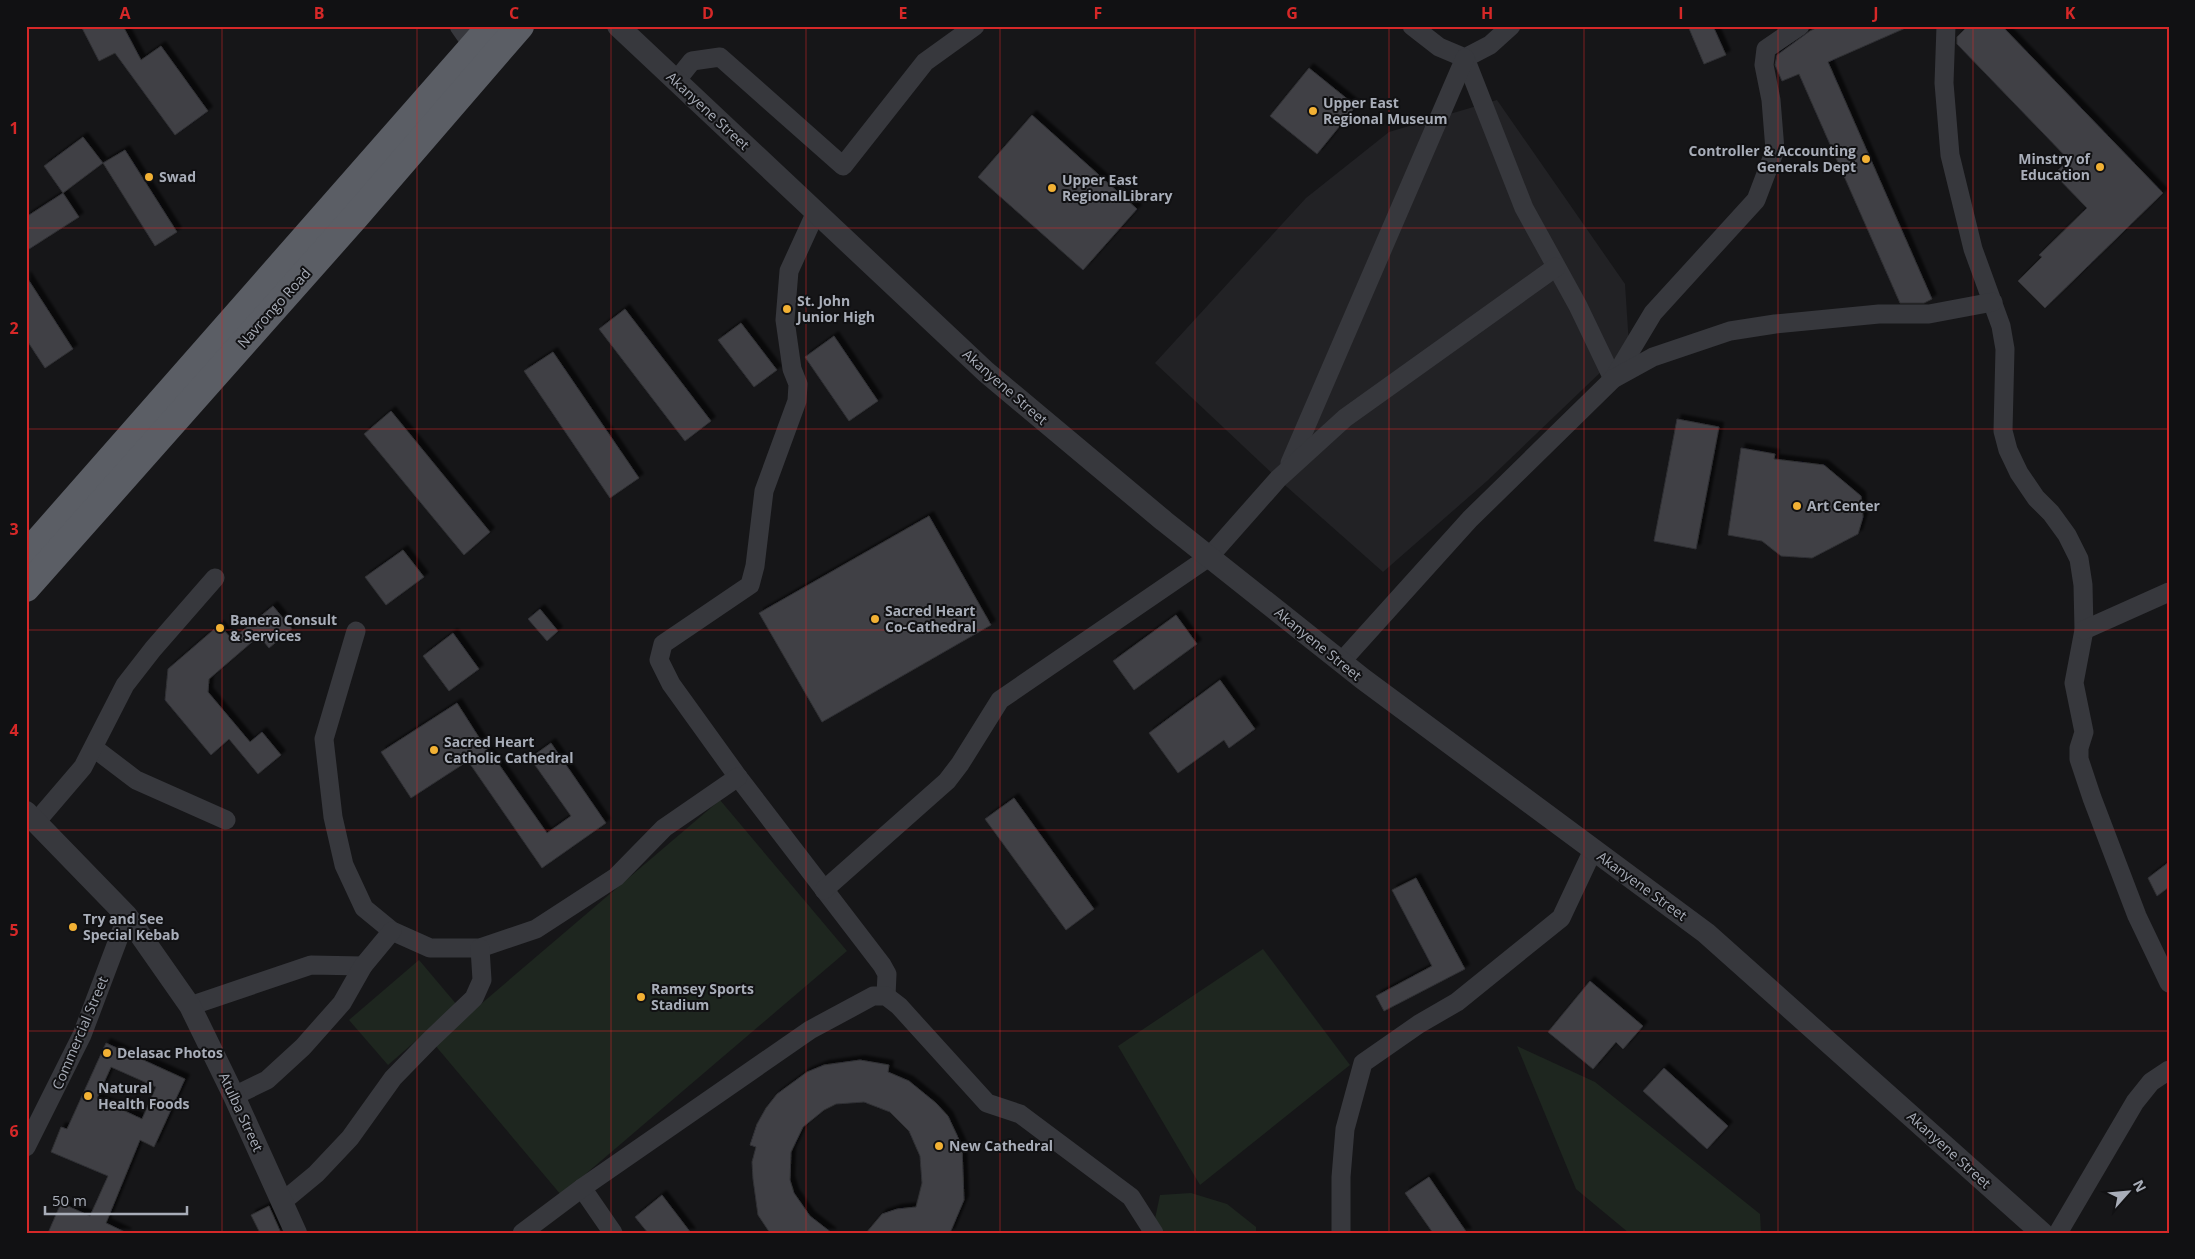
<svg xmlns="http://www.w3.org/2000/svg" width="2195" height="1259" viewBox="0 0 2195 1259" font-family="'Open Sans',sans-serif">
  <style>
    .built { fill: #222225 }
    .green { fill: #1e261f }
    .building { fill: #404145; stroke: #303034; fill-rule: evenodd; filter: url(#shadow) }
    .lines { fill: none; stroke-linecap: round; stroke-linejoin: round }
    .minor { stroke: #37383d; stroke-width: 19 }
    .tertiary { stroke: #37383d; stroke-width: 22 }
    .trunk { stroke: #5b5e65; stroke-width: 28 }
    .grid { fill: none; stroke: #d62828; stroke-width: 1; stroke-opacity: 0.55 }
    .poi-dot { fill: #f2b134; stroke: #111113; stroke-width: 2 }
    .labels { text-anchor: middle; stroke-width: 4; stroke-linejoin: round; paint-order: stroke }
    .poi-label { font-size: 14px; font-weight: bold; fill: #a8adb8; stroke: #111113; text-anchor: start }
    .street-label { font-size: 14px; fill: #a8adb8; stroke: #111113 }
    .neatline { fill: none; stroke: #d62828; stroke-width: 2 }
    .grid-label { font-size: 16px; text-anchor: middle; font-weight: bold; fill: #d62828 }
  </style>
  <defs>
    <filter id="shadow"><feDropShadow dx="4.5" dy="-4.5" stdDeviation="1" flood-color="#0009"/></filter>
  </defs>
  <rect width="100%" height="100%" fill="#161618"/>
  <path class="built" d="M1497 100 1625 284 1629 345 1487 481 1383 572 1278 479 1155 363 1306 198 1389 132Z"/>
  <g class="green">
    <path d="M720 800 847 951 561 1195 434 1044Z"/>
    <path d="M1263 949 1350 1065 1200 1185 1118 1046Z"/>
    <path d="M419 960 457 1005 388 1065 349 1020Z"/>
    <path d="M1517 1046 1595 1082 1760 1214 1761 1233H1629L1576 1189Z"/>
    <path d="M1191 1193 1227 1204 1256 1227V1233H1152L1160 1195Z"/>
  </g>
  <g class="building">
    <path d="M81 26H123L141 60 161 46 208 111 175 135 115 53 99 61Z"/>
    <path d="M1688 26H1713L1726 55 1704 64Z"/>
    <path d="M1820 26H1910L1828 62 1932 299 1924 303H1900L1799 74 1782 81 1775 65 1777 55 1810 31Z"/>
    <path d="M1968 26H2002L2163 193 2045 308 2018 281 2042 257 2039 255 2087 208 2054 174 2069 160 1957 44V37Z"/>
    <path d="M1309 68 1356 106 1317 154 1270 116Z"/>
    <path d="M1032 115 1137 209 1083 270 978 177Z"/>
    <path d="M83 137 103 163 63 193 44 166Z"/>
    <path d="M125 150 177 232 155 246 103 163Z"/>
    <path d="M63 193 79 217 26 251V217Z"/>
    <path d="M26 276 73 349 45 368 26 339Z"/>
    <path d="M625 309 711 421 685 441 599 329Z"/>
    <path d="M741 323 777 370 754 387 718 340Z"/>
    <path d="M834 336 878 401 849 421 805 357Z"/>
    <path d="M553 352 639 478 610 498 524 371Z"/>
    <path d="M391 411 490 532 464 555 364 434Z"/>
    <path d="M1677 419 1719 427 1696 549 1654 541Z"/>
    <path d="M1741 448 1775 454 1774 459 1824 465 1861 496 1863 517 1858 534 1812 558 1781 556 1762 541 1728 535Z"/>
    <path d="M929 516 991 625 822 722 759 613Z"/>
    <path d="M403 550 424 577 386 605 365 577Z"/>
    <path d="M273 606 292 629 269 648 259 636 209 679 208 692 250 742 262 732 281 755 258 774 229 739 211 755 165 700 168 669 219 625 232 639Z"/>
    <path d="M540 609 558 631 547 641 528 619Z"/>
    <path d="M1176 615 1197 644 1134 690 1113 661Z"/>
    <path d="M453 633 479 669 449 691 423 656Z"/>
    <path d="M1220 680 1255 729 1229 748 1224 740 1178 773 1149 733Z"/>
    <path d="M457 703 496 764 498 763 547 833 571 816 530 758 551 743 606 823 542 868 468 761 411 798 381 752Z"/>
    <path d="M1014 798 1094 909 1066 930 985 819Z"/>
    <path d="M2169 862V887L2157 896 2148 878Z"/>
    <path d="M1416 878 1465 969 1384 1011 1376 996 1432 966 1392 890Z"/>
    <path d="M1590 981 1643 1026 1623 1049 1616 1042 1593 1069 1548 1032Z"/>
    <path d="M106 1043 185 1079 154 1147 140 1140 106 1223 127 1233H48L61 1203 90 1216 108 1176 51 1152 61 1127 67 1129ZM111 1067 156 1087 142 1119 97 1098Z"/>
    <path d="M860 1060 889 1065 888 1072 909 1081 936 1103 948 1116 962 1146 964 1200 950 1233H866L882 1214 897 1209 916 1207 922 1183 920 1156 909 1131 890 1112 864 1102 836 1104 824 1110 803 1127 791 1152 790 1180 794 1193 810 1216 832 1233H770L758 1215 753 1179 752 1162 756 1147 750 1145 757 1124 766 1108 777 1094 807 1072 824 1065Z"/>
    <path d="M1664 1068 1728 1126 1707 1149 1643 1091Z"/>
    <path d="M1429 1177 1467 1233H1433L1405 1193Z"/>
    <path d="M662 1195 691 1233H648L635 1217Z"/>
    <path d="M269 1206 281 1233H260L251 1215Z"/>
  </g>
  <g class="lines">
    <g class="minor">
      <path d="M459 26 473 46"/>
      <path d="M1412 26 1439 47 1465 58 1490 45 1511 26"/>
      <path d="M1946 26 1944 83 1950 155 1973 249 2001 326 2005 349 2003 431 2008 450 2019 473 2036 498 2051 513 2067 535 2079 559 2083 585 2084 630 2074 683 2084 732 2079 748V759L2092 798 2137 916 2169 983"/>
      <path d="M1465 58 1524 208 1578 306 1613 379"/>
      <path d="M676 81 692 61 720 57 843 166 925 62 975 26"/>
      <path d="M816 212 789 271 785 320 792 369 798 384 797 401 764 491 755 566 750 585 663 644 659 660 671 684 738 777 882 965 887 974 886 996"/>
      <path d="M1614 378 1653 313 1756 200 1775 150 1771 100 1764 65 1766 49 1800 26"/>
      <path d="M1290 463 1465 58"/>
      <path d="M2084 630 2169 592"/>
      <path d="M356 631 324 739 333 817 344 865 364 908 392 931 430 948H480L536 929 616 877 664 828 738 777"/>
      <path d="M1341 662 1470 519 1613 379 1653 357 1730 331 1775 324 1879 314H1929L1993 302"/>
      <path d="M94 748 136 780 226 820"/>
      <path d="M36 822 83 767 125 685 153 649 215 578"/>
      <path d="M824 890 947 781 960 764 1000 700 1209 557 1278 479 1345 418 1556 267"/>
      <path d="M190 1006 311 965 363 966"/>
      <path d="M234 1096 267 1080 303 1047 342 1003 363 966 392 931"/>
      <path d="M26 1147 82 1035 127 916"/>
      <path d="M582 1188 613 1233"/>
      <path d="M281 1203 316 1174 350 1138 393 1078 429 1041 474 998 482 980 480 948"/>
      <path d="M522 1233 582 1188 810 1030 873 996H886L899 1006 987 1103 1020 1114 1131 1197 1154 1233"/>
      <path d="M1341 1233V1177L1345 1129 1363 1063 1419 1024 1457 1002 1561 918 1593 850"/>
      <path d="M2058 1233 2135 1102 2151 1082 2169 1070"/>
    </g>
    <g class="tertiary">
      <path d="M618 26 986 372 1164 521 1363 679 1706 933 2042 1233"/>
      <path d="M26 812 127 916 190 1006 234 1096 296 1233"/>
    </g>
    <g class="trunk">
      <path d="M26 555 491 26"/>
      <path d="M26 588 356 216 520 26"/>
    </g>
  </g>
  <path class="grid" d="M222 26V1233M417 26V1233M611 26V1233M806 26V1233M1000 26V1233M1195 26V1233M1389 26V1233M1584 26V1233M1778 26V1233M1973 26V1233M26 228H2169M26 429H2169M26 630H2169M26 830H2169M26 1031H2169"/>
  <g class="poi-dot">
    <circle cx="1313" cy="111" r="5"/>
    <circle cx="1866" cy="159" r="5"/>
    <circle cx="2100" cy="167" r="5"/>
    <circle cx="149" cy="177" r="5"/>
    <circle cx="1052" cy="188" r="5"/>
    <circle cx="787" cy="309" r="5"/>
    <circle cx="1797" cy="506" r="5"/>
    <circle cx="875" cy="619" r="5"/>
    <circle cx="220" cy="628" r="5"/>
    <circle cx="434" cy="750" r="5"/>
    <circle cx="73" cy="927" r="5"/>
    <circle cx="641" cy="997" r="5"/>
    <circle cx="107" cy="1053" r="5"/>
    <circle cx="88" cy="1096" r="5"/>
    <circle cx="939" cy="1146" r="5"/>
  </g>
  <g class="labels">
    <g class="poi-label">
      <text x="1323" y="108">Upper East<tspan x="1323" dy="16">Regional Museum</tspan></text>
      <text x="1856" y="156" text-anchor="end">Controller &amp; Accounting<tspan x="1856" dy="16">Generals Dept</tspan></text>
      <text x="2090" y="164" text-anchor="end">Minstry of<tspan x="2090" dy="16">Education</tspan></text>
      <text x="159" y="182">Swad</text>
      <text x="1062" y="185">Upper East<tspan x="1062" dy="16">RegionalLibrary</tspan></text>
      <text x="797" y="306">St. John<tspan x="797" dy="16">Junior High</tspan></text>
      <text x="1807" y="511">Art Center</text>
      <text x="885" y="616">Sacred Heart<tspan x="885" dy="16">Co-Cathedral</tspan></text>
      <text x="230" y="625">Banera Consult<tspan x="230" dy="16">&amp; Services</tspan></text>
      <text x="444" y="747">Sacred Heart<tspan x="444" dy="16">Catholic Cathedral</tspan></text>
      <text x="83" y="924">Try and See<tspan x="83" dy="16">Special Kebab</tspan></text>
      <text x="651" y="994">Ramsey Sports<tspan x="651" dy="16">Stadium</tspan></text>
      <text x="117" y="1058">Delasac Photos</text>
      <text x="98" y="1093">Natural<tspan x="98" dy="16">Health Foods</tspan></text>
      <text x="949" y="1151">New Cathedral</text>
    </g>
    <g class="street-label">
      <text transform="translate(708 111) rotate(43)" y="5">Akanyene Street</text>
      <text transform="translate(274 308) rotate(-48)" y="5">Navrongo Road</text>
      <text transform="translate(1005 387) rotate(41)" y="5">Akanyene Street</text>
      <text transform="translate(1318 644) rotate(39)" y="5">Akanyene Street</text>
      <text transform="translate(1642 886) rotate(36)" y="5">Akanyene Street</text>
      <text transform="translate(80 1033) rotate(-67)" y="5">Commercial Street</text>
      <text transform="translate(241 1112) rotate(65)" y="5">Atulba Street</text>
      <text transform="translate(1949 1150) rotate(42)" y="5">Akanyene Street</text>
    </g>
  </g>
  <rect width="2195" height="1259" fill="none" stroke="#111113" stroke-width="55"/>
  <g transform="translate(2128 1192) rotate(63)" stroke="#111113" stroke-width="4" paint-order="stroke">
  <path d="M0-4L9 19L0 12L-9 19Z" fill="#a8adb8"/>
  <text y="-8" font-size="14" font-weight="bold" text-anchor="middle" fill="#a8adb8">N</text>
  </g>
  <path d="M45 1206v8h142v-8" fill="none" stroke="#a8adb8" stroke-width="2.5"/>
  <text x="52" y="1206" font-size="15" fill="#a8adb8" stroke="#111113" stroke-width="4" paint-order="stroke">50 m</text>
  <rect x="28" y="28" width="2140" height="1204" class="neatline"/>
  <g class="grid-label">
    <text x="125" y="19">A</text>
    <text x="319" y="19">B</text>
    <text x="514" y="19">C</text>
    <text x="708" y="19">D</text>
    <text x="903" y="19">E</text>
    <text x="1098" y="19">F</text>
    <text x="1292" y="19">G</text>
    <text x="1487" y="19">H</text>
    <text x="1681" y="19">I</text>
    <text x="1876" y="19">J</text>
    <text x="2070" y="19">K</text>
    <text x="14" y="134">1</text>
    <text x="14" y="334">2</text>
    <text x="14" y="535">3</text>
    <text x="14" y="736">4</text>
    <text x="14" y="936">5</text>
    <text x="14" y="1137">6</text>
  </g>
</svg>
